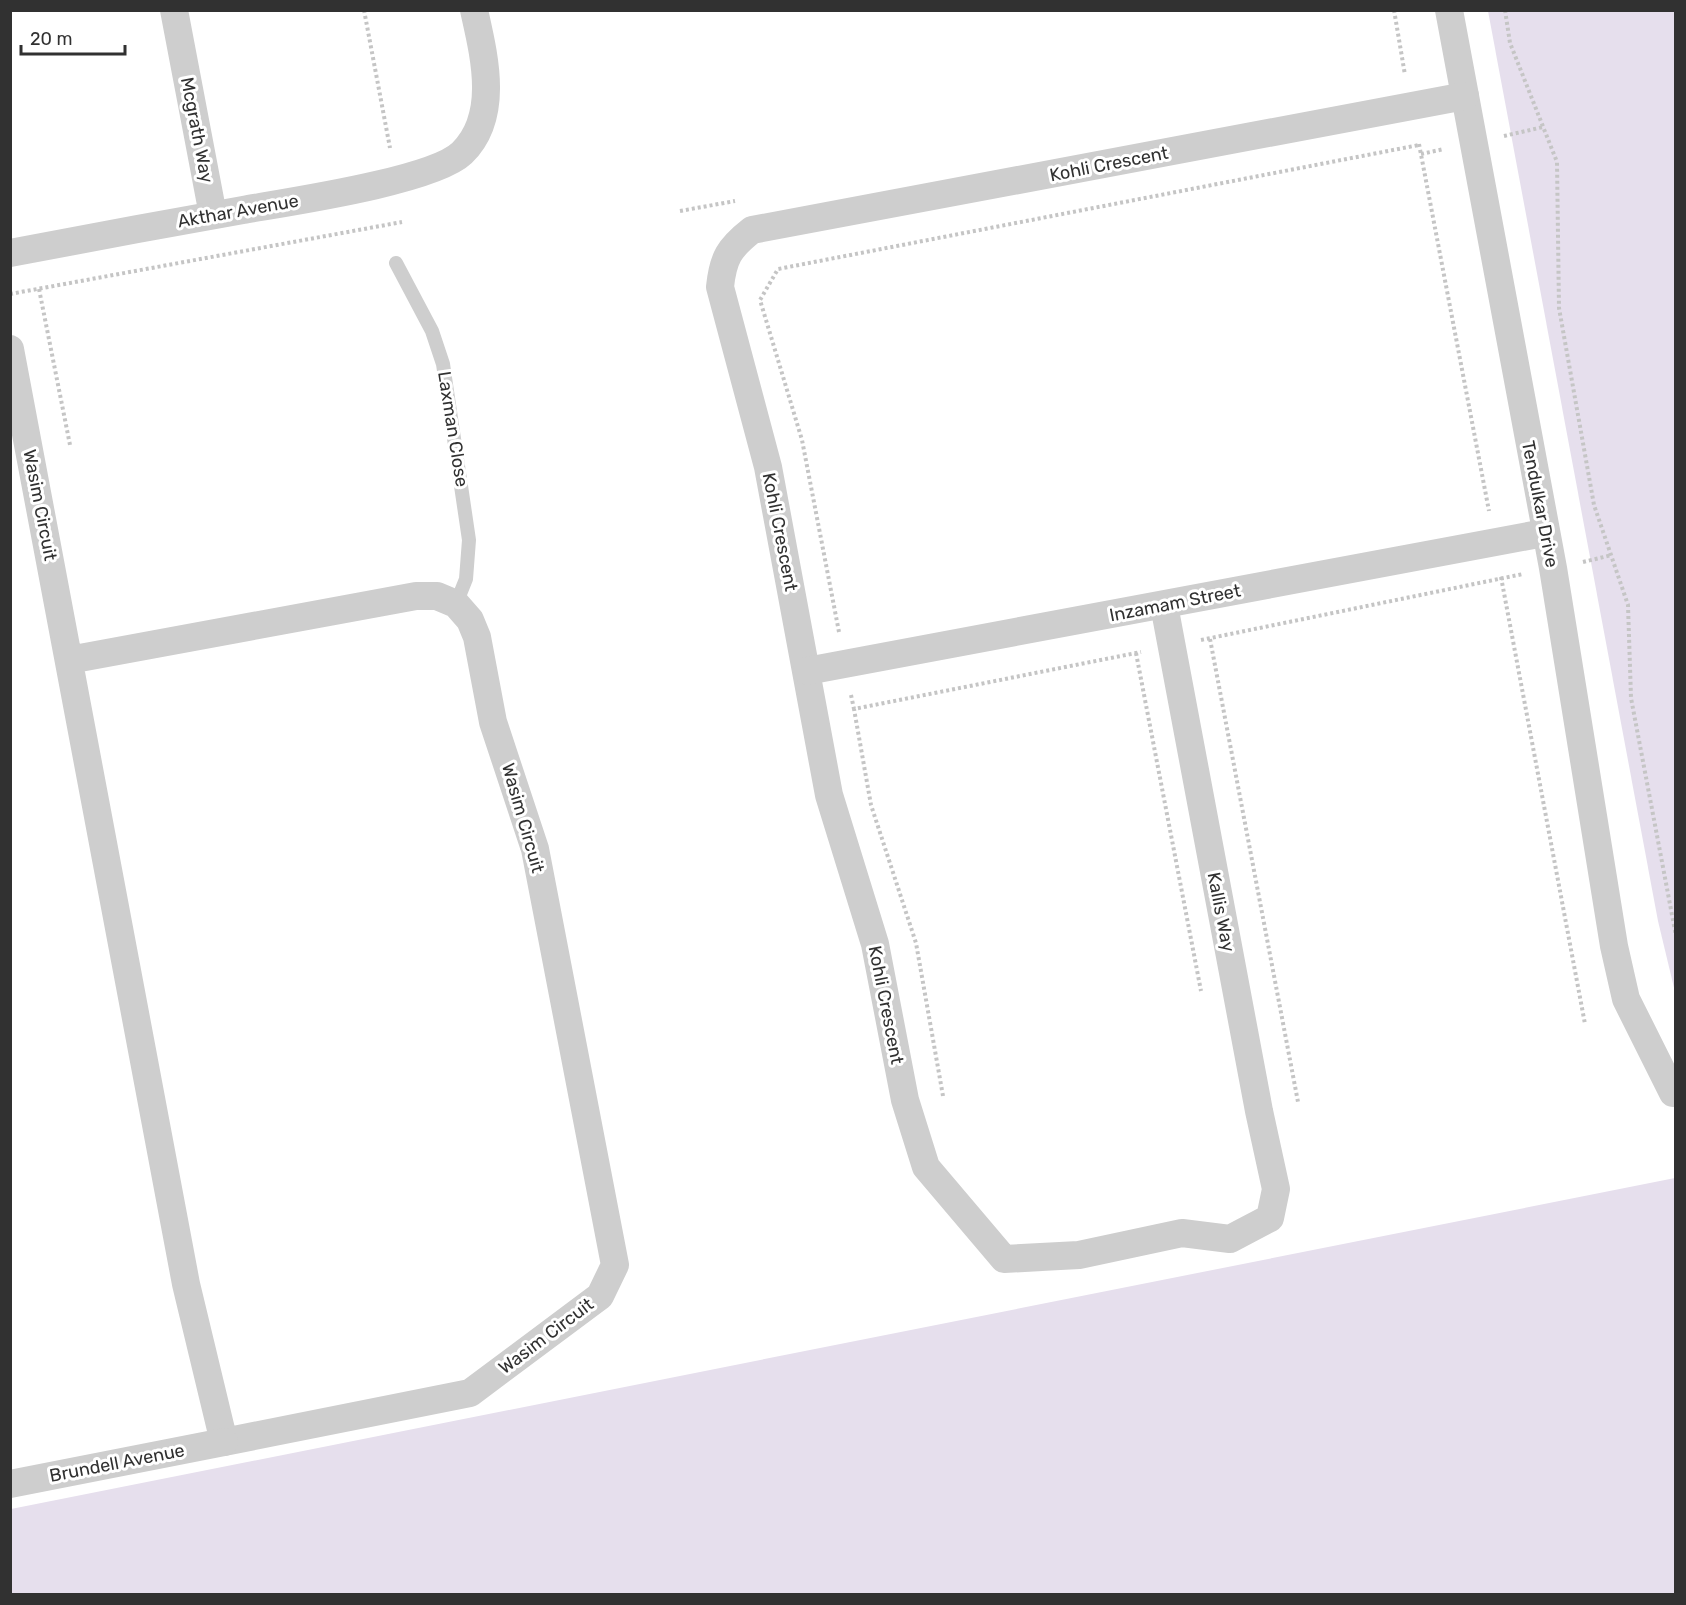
<svg xmlns="http://www.w3.org/2000/svg" width="1686" height="1605" viewBox="0 0 1686 1605" font-family="Rubik,sans-serif">
  <style>
    .green { fill: #e6dfed }
    .lines { fill: none; stroke-linecap: round; stroke-linejoin: round }
    .path { stroke: #c5c5c5; stroke-width: 4; stroke-dasharray: 3 3; stroke-linecap: butt }
    .service { stroke: #cecece; stroke-width: 14 }
    .minor { stroke: #cecece; stroke-width: 28 }
    .labels { text-anchor: middle; stroke-width: 6; stroke-linejoin: round; paint-order: stroke }
    .street-label { font-size: 18px; fill: #313131; stroke: #fff }
  </style>
  <rect width="100%" height="100%" fill="#fff"/>
  <g class="green">
    <path d="M1488 11H1675V992L1658 921Z"/>
    <path d="M1675 1178V1594H11V1509Z"/>
  </g>
  <g class="lines">
    <g class="path">
      <path d="M364 10 390 148"/>
      <path d="M1394 10 1405 75"/>
      <path d="M1505 10 1510 43 1557 162 1559 308 1594 505 1628 605 1631 698 1676 936"/>
      <path d="M1504 136 1543 127"/>
      <path d="M1419 144 1489 511"/>
      <path d="M1421 154 1444 149"/>
      <path d="M680 211 735 201"/>
      <path d="M39 289 70 445"/>
      <path d="M10 294 402 222"/>
      <path d="M10 546V549"/>
      <path d="M1583 562 1612 555"/>
      <path d="M1501 577 1585 1024"/>
      <path d="M839 632 802 440 760 300 778 269 1419 145"/>
      <path d="M1210 639 1298 1102"/>
      <path d="M1201 640 1523 574"/>
      <path d="M1136 653 1201 991"/>
      <path d="M851 695 854 709"/>
      <path d="M943 1096 916 943 871 805 854 709 1141 652"/>
    </g>
    <path class="service" d="M396 263 432 331 443 364 469 540 466 579 456 604"/>
    <g class="minor">
      <path d="M174 10 213 215"/>
      <path d="M1449 10 1553 568 1614 946 1626 999 1673 1093"/>
      <path d="M10 253C88 238 165 224 243 210 288 202 433 181 462 153 500 116 484 55 474 10"/>
      <path d="M10 349 186 1284 224 1442 470 1393 600 1296 615 1265 535 849 493 722 477 637 470 620 456 604 437 596H416L69 660"/>
      <path d="M1164 605 1259 1111 1276 1189 1270 1218 1230 1239 1182 1233 1079 1255 1004 1259 926 1167 905 1100 875 944 829 795 768 467 720 287C723 258 729 248 752 230L1465 96"/>
      <path d="M807 671 1544 533"/>
      <path d="M10 1484 224 1442"/>
    </g>
  </g>
  <g class="labels">
    <g class="street-label">
      <text transform="translate(197 130) rotate(79)" y="6">Mcgrath Way</text>
      <text transform="translate(1109 164) rotate(-11)" y="6">Kohli Crescent</text>
      <text transform="translate(238 211) rotate(-10)" y="6">Akthar Avenue</text>
      <text transform="translate(453 429) rotate(81)" y="6">Laxman Close</text>
      <text transform="translate(1540 504) rotate(79)" y="6">Tendulkar Drive</text>
      <text transform="translate(40 505) rotate(79)" y="6">Wasim Circuit</text>
      <text transform="translate(780 532) rotate(79)" y="6">Kohli Crescent</text>
      <text transform="translate(1175 603) rotate(-11)" y="6">Inzamam Street</text>
      <text transform="translate(523 818) rotate(74)" y="6">Wasim Circuit</text>
      <text transform="translate(1221 912) rotate(79)" y="6">Kallis Way</text>
      <text transform="translate(886 1005) rotate(79)" y="6">Kohli Crescent</text>
      <text transform="translate(546 1336) rotate(-37)" y="6">Wasim Circuit</text>
      <text transform="translate(117 1463) rotate(-11)" y="6">Brundell Avenue</text>
    </g>
  </g>
  <rect width="1686" height="1605" fill="none" stroke="#313131" stroke-width="24"/>
  <path d="M21 45v9h104v-9" fill="none" stroke="#313131" stroke-width="3"/>
  <text x="30" y="45" font-size="18" fill="#313131" stroke="#ffffff" stroke-width="4.5" paint-order="stroke">20 m</text>
</svg>
